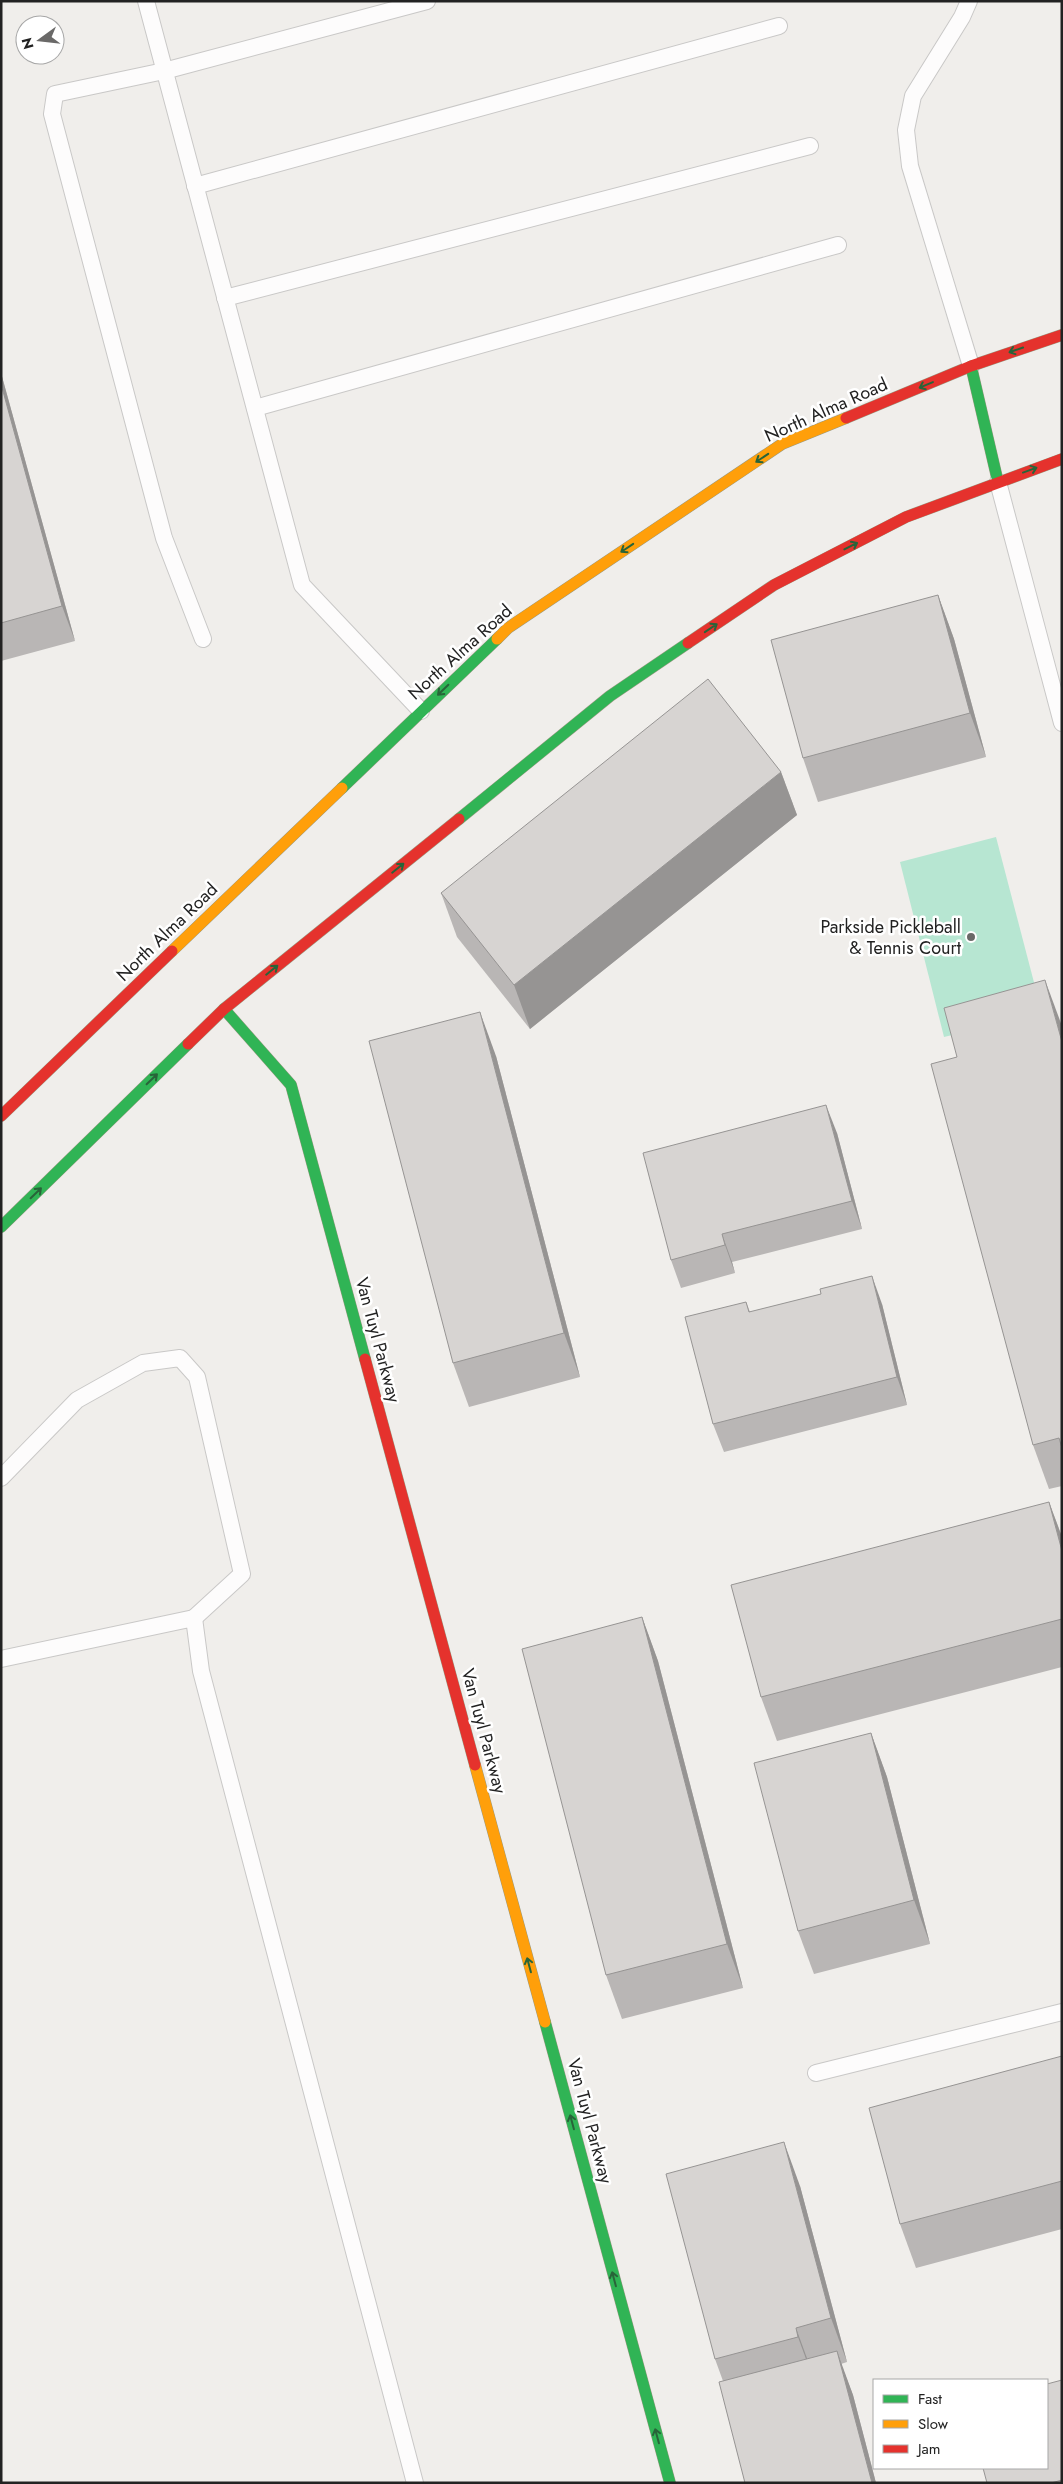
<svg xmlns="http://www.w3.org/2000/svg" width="1063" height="2484" viewBox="0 0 1063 2484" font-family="Jost,sans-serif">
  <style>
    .pitch { fill: #b7e6d2 }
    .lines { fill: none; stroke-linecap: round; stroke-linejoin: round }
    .lane-casing { stroke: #c9c8c7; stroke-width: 18 }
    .fast-casing { stroke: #999a82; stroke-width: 12 }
    .slow-casing { stroke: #999a82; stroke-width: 12 }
    .jam-casing { stroke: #999a82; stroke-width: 12 }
    .lane { stroke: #fdfcfc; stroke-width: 16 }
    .fast { stroke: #30b455; stroke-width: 11 }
    .slow { stroke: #ff9f0a; stroke-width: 11 }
    .jam { stroke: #e5322d; stroke-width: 11 }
    .wall { fill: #b9b6b5 }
    .shaded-wall { fill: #969493 }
    .building { fill: #d7d4d2; stroke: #969493 }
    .oneway { stroke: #286439 }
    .poi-dot { fill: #6a6968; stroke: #fff; stroke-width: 2 }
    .labels { text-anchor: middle; stroke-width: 5; stroke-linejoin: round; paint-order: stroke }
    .street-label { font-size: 18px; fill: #222; stroke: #fff }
    .poi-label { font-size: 18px; fill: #222; stroke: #fff; text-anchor: end }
  </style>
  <rect width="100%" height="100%" fill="#f0eeeb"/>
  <path class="pitch" d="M996 837 1042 1013 944 1037 900 862Z"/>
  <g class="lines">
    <g class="lane-casing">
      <g id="lane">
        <path d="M146 1 302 585 421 711"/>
        <path d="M969 1 962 17 913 96 906 130 910 166 971 366"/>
        <path d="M195 186 779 26"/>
        <path d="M225 298 810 146"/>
        <path d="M255 408 838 245"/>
        <path d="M998 482 1062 723"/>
        <path d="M203 639 164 538 52 114 55 94 164 71 427 1"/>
        <path d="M1 1478 77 1400 143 1363 180 1358 197 1377 242 1574 194 1618"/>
        <path d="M1 1659 194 1618 201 1671 415 2483"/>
        <path d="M816 2073 1062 2012"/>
      </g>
    </g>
    <g class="fast-casing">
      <g id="fast">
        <path d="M971 366 998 482"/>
        <path d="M342 788 497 639"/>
        <path d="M459 819 610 696 688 643"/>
        <path d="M224 1009 291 1085 365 1359"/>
        <path d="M1 1227 188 1044"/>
        <path d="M545 2022 670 2483"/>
      </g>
    </g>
    <g class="slow-casing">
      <g id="slow">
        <path d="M497 639 508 628 782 444 846 418"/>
        <path d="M172 951 342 788"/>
        <path d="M475 1765 545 2022"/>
      </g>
    </g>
    <g class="jam-casing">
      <g id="jam">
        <path d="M846 418 971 366 1062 335"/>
        <path d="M688 643 774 585 906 517 1062 459"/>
        <path d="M188 1044 224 1009 459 819"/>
        <path d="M1 1116 172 951"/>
        <path d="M365 1359 475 1765"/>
      </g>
    </g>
    <use href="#lane" class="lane"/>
    <use href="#fast" class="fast"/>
    <use href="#slow" class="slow"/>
    <use href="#jam" class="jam"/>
  </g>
  <g class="wall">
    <path d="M1 373 75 641 1 661Z"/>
    <path d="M938 595 954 639 986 757 818 802 803 758Z"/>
    <path d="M781 772 797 815 530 1029 457 937 441 893Z"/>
    <path d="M1062 1026V1486L1049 1489 1033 1445 957 1057Z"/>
    <path d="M496 1056 580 1377 469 1407 453 1363Z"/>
    <path d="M837 1133 862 1229 732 1262 735 1273 681 1288 671 1260Z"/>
    <path d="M746 1302 750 1312 882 1304 907 1405 724 1452 713 1424Z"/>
    <path d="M1049 1502 1062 1537V1667L777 1741 761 1697Z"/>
    <path d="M642 1617 658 1661 743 1988 622 2019 606 1975Z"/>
    <path d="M871 1733 887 1777 930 1944 814 1974 798 1931Z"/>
    <path d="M1062 2056V2229L916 2268 900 2224Z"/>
    <path d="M800 2186 847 2362 841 2364 853 2395 876 2483H745L723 2381 715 2359Z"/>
    <path d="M1062 2380V2483H987Z"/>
  </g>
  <g class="shaded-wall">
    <path d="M1 373 75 641 62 606 1 384Z"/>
    <path d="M938 595 954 639 986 757 970 713Z"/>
    <path d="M781 772 797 815 530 1029 514 985Z"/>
    <path d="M1045 980 1062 1026V1042Z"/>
    <path d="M480 1012 496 1056 580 1377 564 1333Z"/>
    <path d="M826 1105 837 1133 862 1229 852 1201Z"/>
    <path d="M722 1234 732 1262 735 1273 725 1245Z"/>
    <path d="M872 1276 882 1304 907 1405 897 1377Z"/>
    <path d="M1049 1502 1062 1537V1551Z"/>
    <path d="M642 1617 658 1661 743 1988 727 1944Z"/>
    <path d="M871 1733 887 1777 930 1944 914 1900Z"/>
    <path d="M784 2142 800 2186 847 2362 831 2318Z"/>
    <path d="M796 2328 812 2372 814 2381 798 2337Z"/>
    <path d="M837 2351 853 2395 876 2483H872Z"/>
  </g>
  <g class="building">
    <path d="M1 384 62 606 1 623Z"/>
    <path d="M938 595 970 713 803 758 771 640Z"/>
    <path d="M708 679 781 772 514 985 441 893Z"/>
    <path d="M1045 980 1062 1042V1448L1059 1438 1033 1445 931 1064 957 1057 944 1008Z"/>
    <path d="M480 1012 564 1333 453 1363 369 1041Z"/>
    <path d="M826 1105 852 1201 722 1234 725 1245 671 1260 643 1153Z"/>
    <path d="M872 1276 897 1377 713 1424 685 1317 746 1302 749 1312 821 1294 820 1289Z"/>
    <path d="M1049 1502 1062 1551V1619L761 1697 731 1585Z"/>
    <path d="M642 1617 727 1944 606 1975 522 1649Z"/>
    <path d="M871 1733 914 1900 798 1931 754 1763Z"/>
    <path d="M1062 2056V2181L900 2224 869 2108Z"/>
    <path d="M784 2142 831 2318 796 2328 798 2337 715 2359 666 2174Z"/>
    <path d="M837 2351 872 2483H745L719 2382Z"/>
    <path d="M1062 2380V2480L1051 2483H987L983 2468H1047V2384Z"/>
  </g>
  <defs><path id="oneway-shaft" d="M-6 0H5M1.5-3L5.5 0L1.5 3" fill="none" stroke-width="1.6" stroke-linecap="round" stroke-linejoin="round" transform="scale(1.25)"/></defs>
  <g class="oneway">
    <use href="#oneway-shaft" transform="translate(1016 350) rotate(161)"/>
    <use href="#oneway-shaft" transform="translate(926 385) rotate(157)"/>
    <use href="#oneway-shaft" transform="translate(762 458) rotate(146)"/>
    <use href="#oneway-shaft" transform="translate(1030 470) rotate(-20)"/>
    <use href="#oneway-shaft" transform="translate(851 546) rotate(-27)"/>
    <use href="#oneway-shaft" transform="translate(627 548) rotate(146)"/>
    <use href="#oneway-shaft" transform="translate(711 628) rotate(-34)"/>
    <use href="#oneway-shaft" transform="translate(443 690) rotate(136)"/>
    <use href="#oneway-shaft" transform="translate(398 868) rotate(-39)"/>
    <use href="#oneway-shaft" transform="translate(272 970) rotate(-39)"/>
    <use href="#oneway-shaft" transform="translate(152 1079) rotate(-44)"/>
    <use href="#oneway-shaft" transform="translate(36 1193) rotate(-44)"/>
    <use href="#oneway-shaft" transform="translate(529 1965) rotate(-105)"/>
    <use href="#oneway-shaft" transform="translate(572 2122) rotate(-105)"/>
    <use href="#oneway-shaft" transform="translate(614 2279) rotate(-105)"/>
    <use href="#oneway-shaft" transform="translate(657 2436) rotate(-105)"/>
  </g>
  <circle class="poi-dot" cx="971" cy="937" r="5"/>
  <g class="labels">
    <g class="street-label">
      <text transform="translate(826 410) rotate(-24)" y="6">North Alma Road</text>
      <text transform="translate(460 652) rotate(-42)" y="6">North Alma Road</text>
      <text transform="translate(167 932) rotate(-44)" y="6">North Alma Road</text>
      <text transform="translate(378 1340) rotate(75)" y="6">Van Tuyl Parkway</text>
      <text transform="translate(484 1731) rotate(75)" y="6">Van Tuyl Parkway</text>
      <text transform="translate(590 2121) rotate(75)" y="6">Van Tuyl Parkway</text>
    </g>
    <g class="poi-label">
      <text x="961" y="933">Parkside Pickleball<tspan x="961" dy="21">&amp; Tennis Court</tspan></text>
    </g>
  </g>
  <rect width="1063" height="2484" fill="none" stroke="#222222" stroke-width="5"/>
  <rect x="873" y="2379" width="175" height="90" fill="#ffffff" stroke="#a7a7a7"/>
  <rect x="883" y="2395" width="25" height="8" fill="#30b455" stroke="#a7a7a7"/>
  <text x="918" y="2404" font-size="15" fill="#222222">Fast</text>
  <rect x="883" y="2420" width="25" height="8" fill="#ff9f0a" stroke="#a7a7a7"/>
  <text x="918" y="2429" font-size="15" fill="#222222">Slow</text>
  <rect x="883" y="2445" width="25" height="8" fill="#e5322d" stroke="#a7a7a7"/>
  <text x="918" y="2454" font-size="15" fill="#222222">Jam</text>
  <g transform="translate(40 40) rotate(255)"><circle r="24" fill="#ffffff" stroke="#a7a7a7"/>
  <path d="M0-4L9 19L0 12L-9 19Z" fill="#6a6968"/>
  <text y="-8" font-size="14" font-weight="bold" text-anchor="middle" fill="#222222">N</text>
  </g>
</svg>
